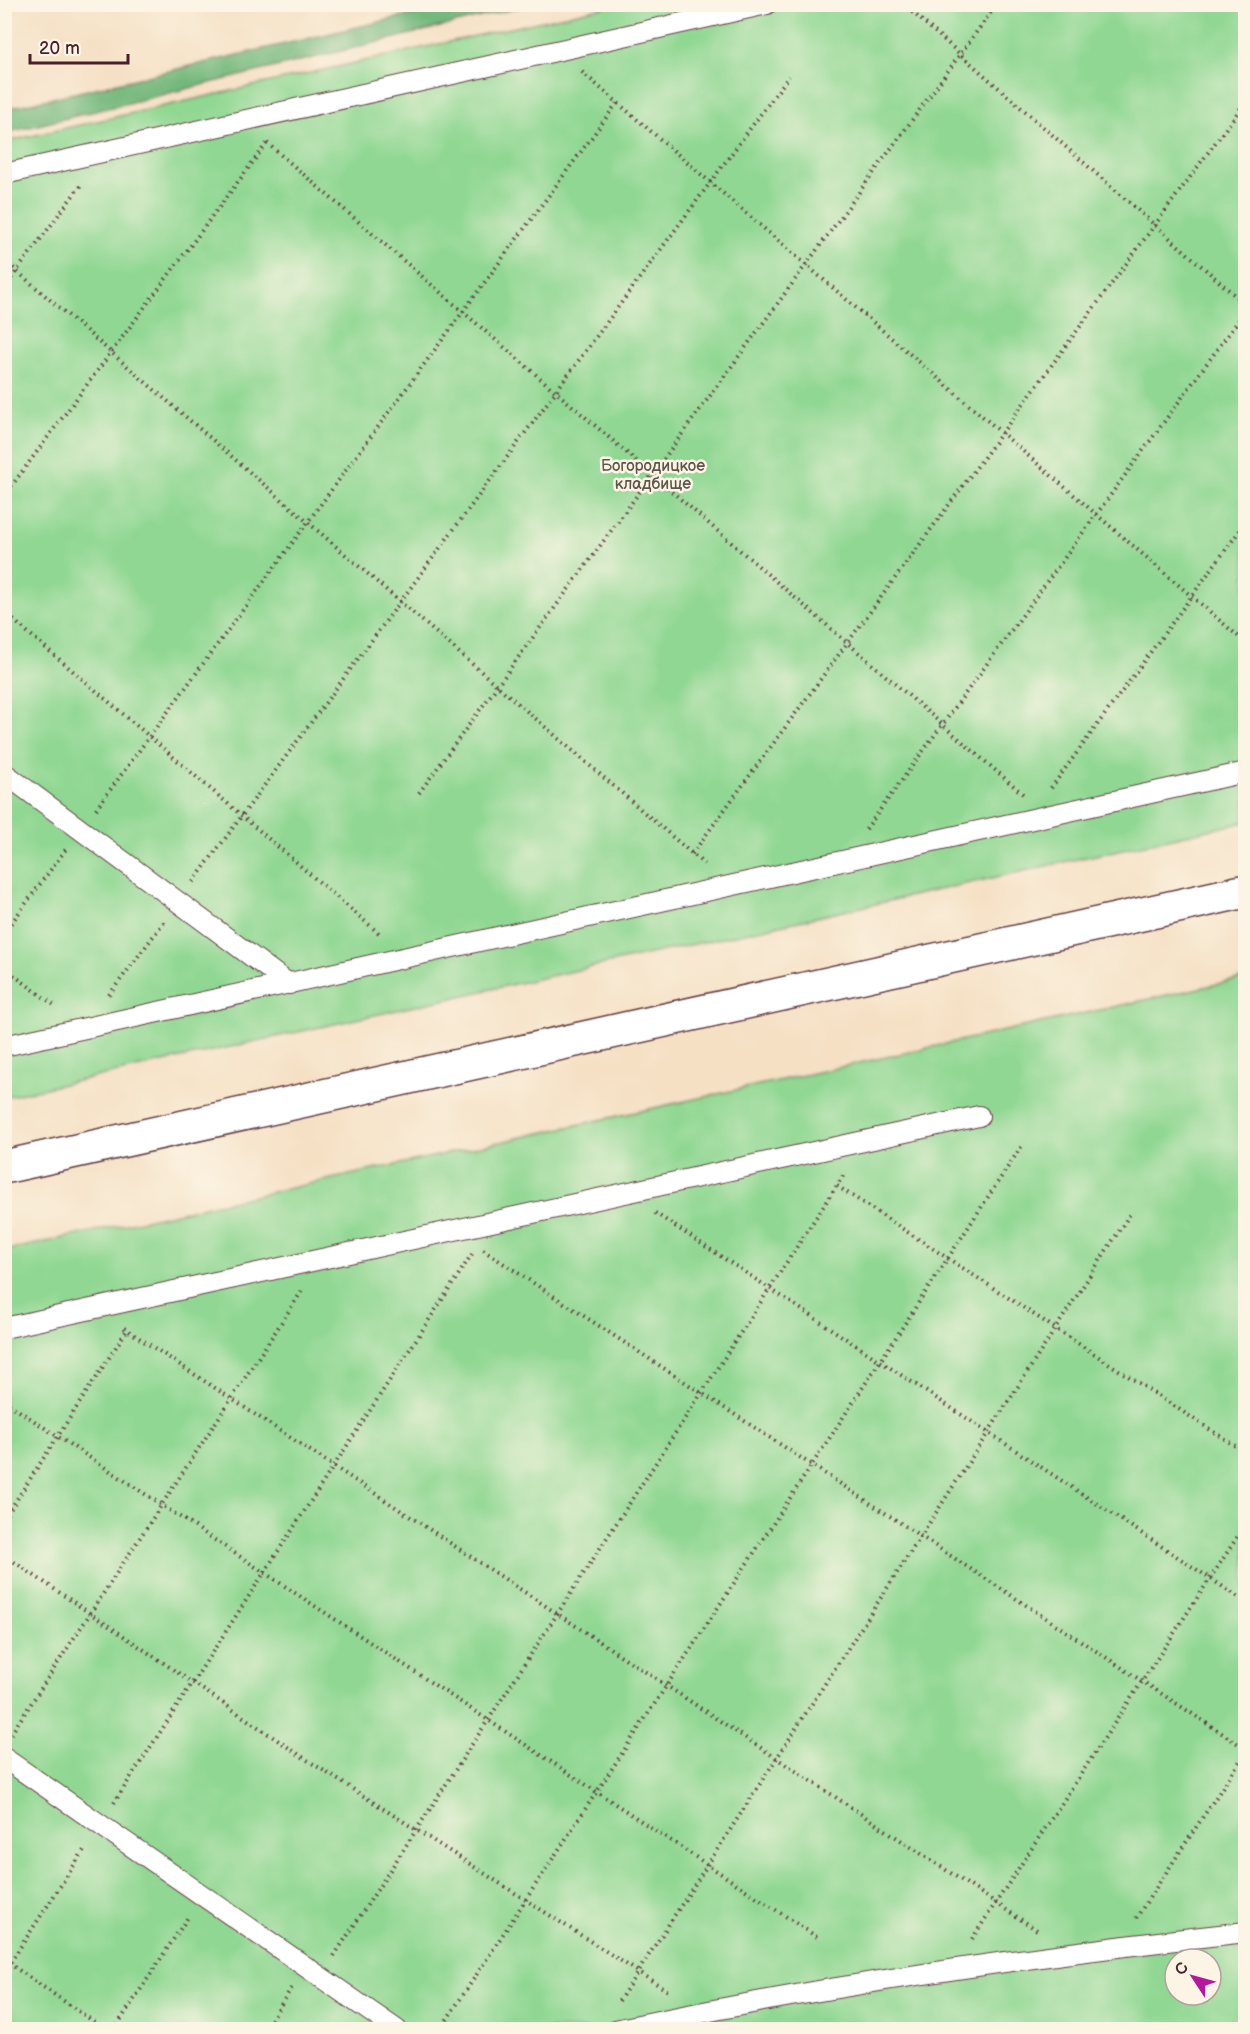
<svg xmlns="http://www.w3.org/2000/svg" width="1250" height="2034" viewBox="0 0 1250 2034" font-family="'Balsamiq Sans',sans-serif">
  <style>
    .green { fill: #8fd792; stroke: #6c7b5e; stroke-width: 1.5; fill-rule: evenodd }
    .forest { fill: #73b87c; stroke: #5e6c54; stroke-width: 1.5 }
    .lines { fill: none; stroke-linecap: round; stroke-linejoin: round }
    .service-casing { stroke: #643c42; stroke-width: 22 }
    .minor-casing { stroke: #643c42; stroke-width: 36 }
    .path { stroke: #643c42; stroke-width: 4; stroke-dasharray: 1.5 4.5; stroke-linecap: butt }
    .service { stroke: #fff; stroke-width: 20 }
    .minor { stroke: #fff; stroke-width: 33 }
    .labels { text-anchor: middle; stroke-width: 5; stroke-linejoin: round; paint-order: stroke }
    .park-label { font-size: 16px; fill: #5f564a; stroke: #fcf5e5 }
  </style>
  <rect width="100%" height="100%" fill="#fcf5e5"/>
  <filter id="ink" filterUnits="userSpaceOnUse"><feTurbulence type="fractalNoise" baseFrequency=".0167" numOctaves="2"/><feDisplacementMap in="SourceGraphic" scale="12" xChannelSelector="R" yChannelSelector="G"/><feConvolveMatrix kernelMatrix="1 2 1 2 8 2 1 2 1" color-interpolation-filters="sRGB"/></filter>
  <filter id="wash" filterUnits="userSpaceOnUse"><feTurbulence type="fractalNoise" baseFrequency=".008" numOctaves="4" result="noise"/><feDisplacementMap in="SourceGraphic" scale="24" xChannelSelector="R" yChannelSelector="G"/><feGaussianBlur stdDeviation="1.35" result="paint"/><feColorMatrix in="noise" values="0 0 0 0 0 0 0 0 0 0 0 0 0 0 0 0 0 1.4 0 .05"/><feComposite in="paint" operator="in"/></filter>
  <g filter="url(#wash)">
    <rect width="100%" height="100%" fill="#f5e0c4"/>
    <g class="green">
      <path d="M613 5H1245V822L5 1097 4 142Z"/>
      <path d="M1245 978V2029H5L4 1251ZM1175 1959H1211V1995H1175Z"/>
    </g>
    <path class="forest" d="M432 5H530L5 133V109L431 10Z"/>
  </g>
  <g filter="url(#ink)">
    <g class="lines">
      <g class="service-casing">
        <g id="service">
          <path d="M4 174 767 4"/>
          <path d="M4 773 289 984"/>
          <path d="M4 1046 1246 772"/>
          <path d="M4 1328 979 1116"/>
          <path d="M4 1758 397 2030"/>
          <path d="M615 2030C823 1986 1034 1955 1246 1932"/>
        </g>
      </g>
      <g class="minor-casing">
        <path id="minor" d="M4 1167 1246 891"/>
      </g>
      <g class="path">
        <path d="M903 4 1246 305"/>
        <path d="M582 72 1246 643"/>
        <path d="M267 143 1023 794"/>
        <path d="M4 260 704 864"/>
        <path d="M4 288 81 185"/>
        <path d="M4 496 267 143"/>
        <path d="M4 612 381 935"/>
        <path d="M1051 788 1246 522"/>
        <path d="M419 793 997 4"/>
        <path d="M96 809 617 103"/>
        <path d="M866 829 1246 310"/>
        <path d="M692 854 1246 101"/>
        <path d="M193 882 789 76"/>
        <path d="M4 933 66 849"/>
        <path d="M4 968 57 1007"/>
        <path d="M109 995 164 922"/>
        <path d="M837 1186 1246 1453"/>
        <path d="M655 1213 1246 1602"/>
        <path d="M483 1250 1246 1749"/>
        <path d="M124 1328 1037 1930"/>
        <path d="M4 1401 820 1939"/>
        <path d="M4 1519 127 1330"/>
        <path d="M4 1555 301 1756 668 1991"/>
        <path d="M11 1734 302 1291"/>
        <path d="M114 1803 472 1254"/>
        <path d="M1136 1918 1246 1752"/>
        <path d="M972 1939 1246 1524"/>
        <path d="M334 1956 845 1173"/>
        <path d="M4 1960 106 2030"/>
        <path d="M4 1972 86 1847"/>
        <path d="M619 2001 1130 1214"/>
        <path d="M114 2030 188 1917"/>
        <path d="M265 2030 292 1987"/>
        <path d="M440 2030 1023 1144"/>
      </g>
      <use href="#service" class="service"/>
      <use href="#minor" class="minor"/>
    </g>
  </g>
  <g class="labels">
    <g class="park-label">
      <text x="653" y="471">Богородицкое<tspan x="653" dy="18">кладбище</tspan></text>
    </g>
  </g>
  <rect width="1250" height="2034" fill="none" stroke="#fcf5e5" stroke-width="24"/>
  <g transform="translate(1193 1977) rotate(306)"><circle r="28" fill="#fcf5e5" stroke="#b59f9b" stroke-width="1.5"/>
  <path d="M0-4.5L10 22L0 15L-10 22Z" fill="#b5179e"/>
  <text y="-9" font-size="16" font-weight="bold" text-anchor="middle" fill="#4a1f2b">С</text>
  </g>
  <path d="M30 54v9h98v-9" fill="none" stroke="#4a1f2b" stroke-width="3"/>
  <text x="39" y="54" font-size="18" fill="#4a1f2b" stroke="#fcf5e5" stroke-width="4.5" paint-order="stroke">20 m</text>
</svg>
